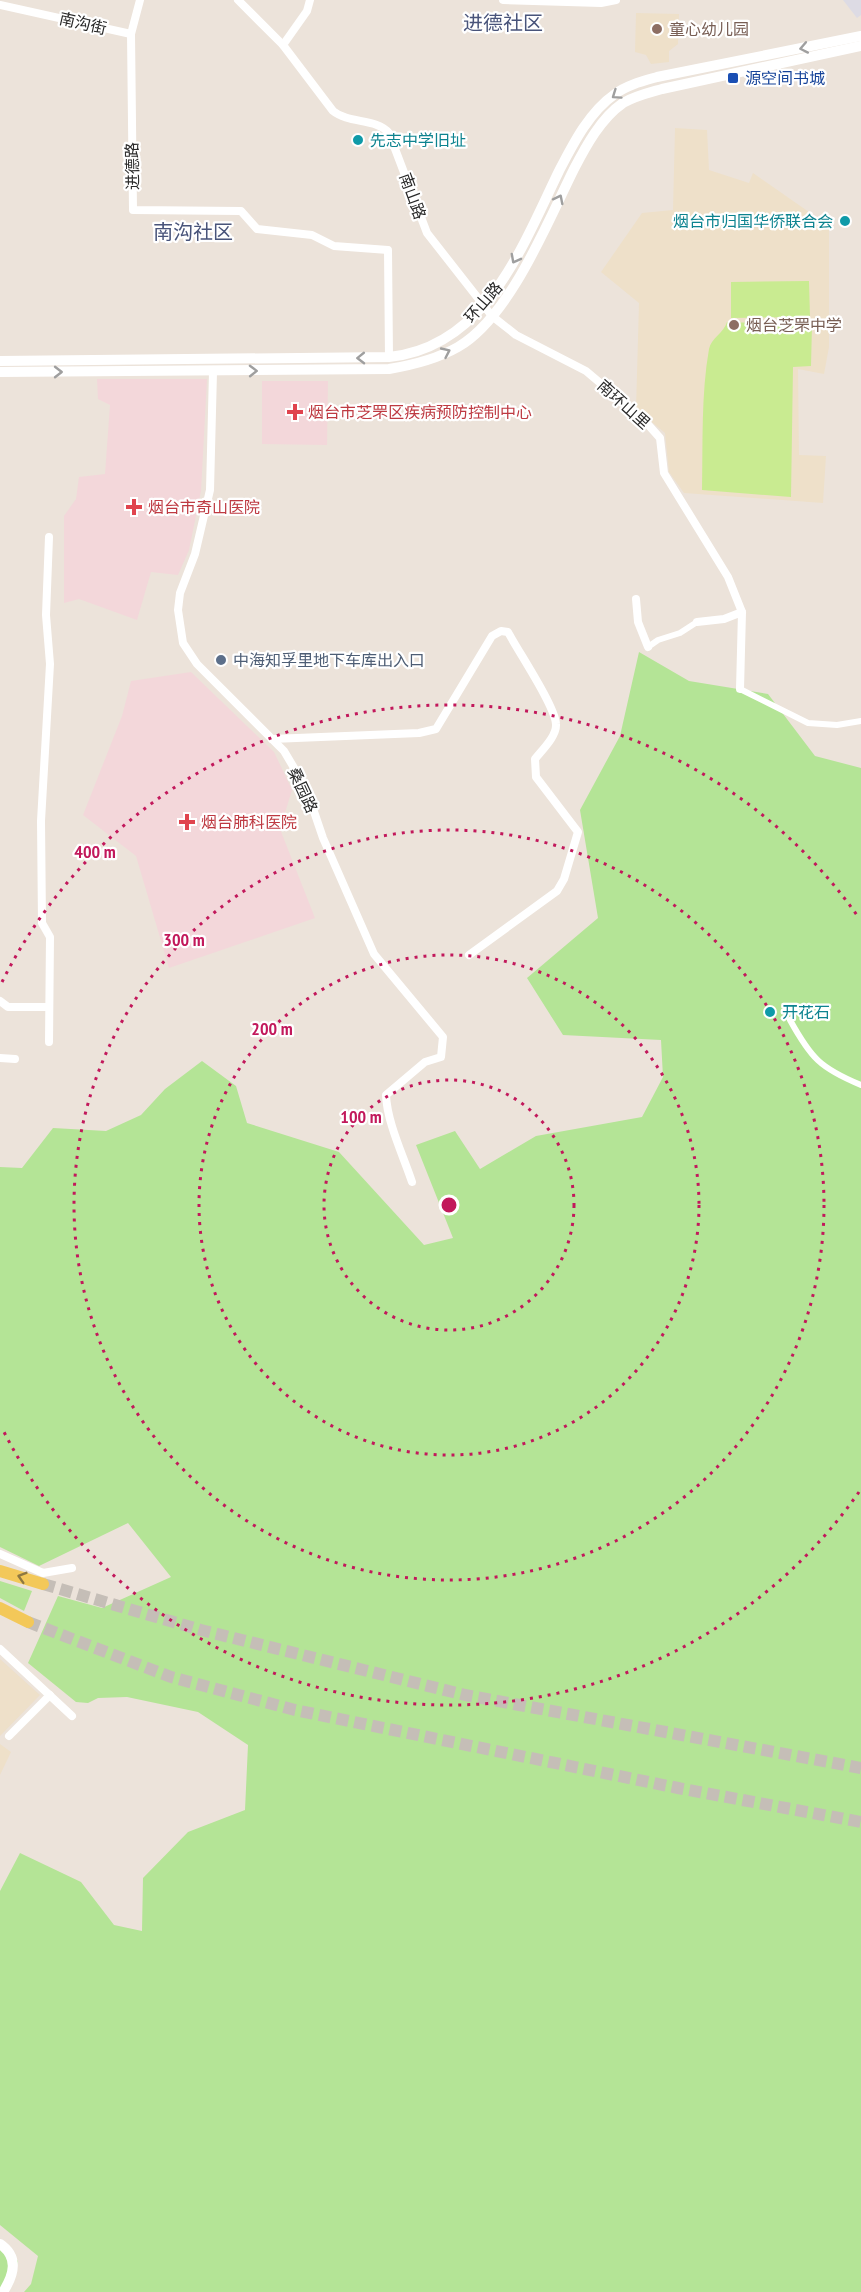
<svg xmlns="http://www.w3.org/2000/svg" width="861" height="2292" viewBox="0 0 861 2292" font-family="'PT Sans Narrow','Noto Sans SC',sans-serif">
  <style>
    .industrial { fill: #dddbe4 }
    .education { fill: #eee0c9 }
    .medical { fill: #f3d7da }
    .green { fill: #b4e496 }
    .pitch { fill: #c9eb91 }
    .lines { fill: none; stroke-linecap: round; stroke-linejoin: round }
    .primary-tunnel { stroke: #c5beb7; stroke-width: 12; stroke-dasharray: 12 6; stroke-linecap: butt }
    .pedestrian { stroke: #fff; stroke-width: 6 }
    .minor { stroke: #fff; stroke-width: 8 }
    .secondary { stroke: #fff; stroke-width: 10 }
    .primary { stroke: #f3c859; stroke-width: 12 }
    .oneway { stroke: #9f9f9f }
    .oneway2 { stroke: #8e7841 }
    .ring { fill: none; stroke: #c2185b; stroke-width: 3; stroke-dasharray: 3 6 }
    .education-dot { fill: #8d6e63; stroke: #fff; stroke-width: 2 }
    .transit-dot { fill: #1a4fb4; stroke: #fff; stroke-width: 2 }
    .culture-dot { fill: #0f9aa8; stroke: #fff; stroke-width: 2 }
    .health-dot { fill: #e0444e; stroke: #fff; stroke-width: 2 }
    .service-dot { fill: #5c6f8a; stroke: #fff; stroke-width: 2 }
    .labels { text-anchor: middle; stroke-width: 4.5; stroke-linejoin: round; paint-order: stroke }
    .street-label { font-size: 16px; fill: #292929; stroke: #fff }
    .education-label { font-size: 16px; fill: #785e54; stroke: #fff; text-anchor: start }
    .transit-label { font-size: 16px; fill: #164399; stroke: #fff; text-anchor: start }
    .culture-label { font-size: 16px; fill: #0d838f; stroke: #fff; text-anchor: start }
    .health-label { font-size: 16px; fill: #be3a42; stroke: #fff; text-anchor: start }
    .service-label { font-size: 16px; fill: #4e5e75; stroke: #fff; text-anchor: start }
    .quarter-label { font-size: 20px; fill: #49547a; stroke: #fff }
    .centre { fill: #c2185b; stroke: #fff; stroke-width: 3 }
    .ring-label { font-size: 18px; text-anchor: middle; font-weight: bold; fill: #c2185b; stroke: #fff; stroke-width: 4.5; stroke-linejoin: round; paint-order: stroke }
  </style>
  <rect width="100%" height="100%" fill="#ece3da"/>
  <path class="industrial" d="M843 0H861V15L857 18Z"/>
  <g class="education">
    <path d="M636 13 679 14 678 44 669 51V62L651 64 646 55 635 52Z"/>
    <path d="M675 128 707 130 709 170 749 183 753 173 829 226V347L824 374 798 369 799 455 826 456 823 503 684 493 669 472 665 433 636 409 639 303 601 272 642 213 673 210Z"/>
    <path d="M0 1659 40 1695 0 1736Z"/>
    <path d="M0 1744 11 1752 0 1775Z"/>
  </g>
  <g class="medical">
    <path d="M97 379H207L201 491 189 550 178 575 151 572 137 620 79 599 64 603V516L76 499 79 477 105 474 110 405 98 399Z"/>
    <path d="M262 381H328L327 445 262 444Z"/>
    <path d="M191 672 274 752 292 790 280 829 315 918 169 968 136 856 83 815 122 716 131 681Z"/>
  </g>
  <g class="green">
    <path d="M639 652 689 681 768 694 815 756 861 768V2292H24L31 2284 38 2256 0 2225V1891L20 1853 81 1882 114 1925 142 1931 143 1878 188 1832 245 1810 248 1745 198 1712 127 1697 98 1698 88 1703 76 1702 28 1663 58 1596 102 1608 171 1577 128 1523 39 1566 0 1547V1167L22 1168 53 1128 106 1131 141 1115 165 1089 202 1061 236 1086 247 1123 339 1152 424 1245 453 1238 416 1145 455 1131 480 1169 536 1136 642 1117 663 1077 661 1040 563 1035 527 978 598 918 580 810 620 736Z"/>
    <path d="M0 1581 32 1591 24 1611 0 1598Z"/>
    <path d="M0 2247 18 2261 14 2275 0 2292Z"/>
  </g>
  <g class="pitch">
    <path d="M809 281 810 317 731 318V282Z"/>
    <path d="M727 322 812 325 811 366 793 367 791 497 702 490C703 443 701 394 709 349 711 338 724 333 727 322Z"/>
  </g>
  <g class="lines">
    <g class="primary-tunnel">
      <path d="M43 1584 201 1630 465 1695 861 1768"/>
      <path d="M28 1622 171 1677 295 1710 678 1788 861 1822"/>
    </g>
    <g class="pedestrian">
      <path d="M648 647 658 640 680 633 697 622"/>
      <path d="M740 689 808 723 837 725 861 721"/>
      <path d="M790 1020C811 1058 820 1068 861 1085"/>
    </g>
    <g class="minor">
      <path d="M140 0 131 34 133 210 241 211 257 229 312 235 334 246 388 250 389 357"/>
      <path d="M238 0 283 45 333 111C349 124 376 118 389 133L427 233 492 316 516 335 586 371 644 420 660 438 664 473 728 577 742 612 740 689"/>
      <path d="M503 0 601 3 616 0"/>
      <path d="M0 5 131 34"/>
      <path d="M283 45 307 11 310 0"/>
      <path d="M213 372 210 490 195 554 180 593 178 610 183 643 197 664 284 751 306 788 323 838 374 954 443 1037 441 1057 425 1062 386 1095C387 1122 403 1155 412 1182"/>
      <path d="M49 537 46 615 50 664 41 821 42 923 50 937 49 1042"/>
      <path d="M636 599 638 622 648 647"/>
      <path d="M697 622 724 619 742 612"/>
      <path d="M272 739 419 733 436 729 492 636 501 631 508 632C518 651 555 706 556 724 557 736 542 750 535 759L536 777 578 832 564 879 557 891 469 955"/>
      <path d="M0 1001 8 1007H49"/>
      <path d="M0 1058 15 1059"/>
      <path d="M0 1554 43 1573 72 1568"/>
      <path d="M0 1649 72 1716"/>
      <path d="M9 1736 50 1695"/>
    </g>
    <g class="secondary">
      <path d="M0 361 389 357C486 347 522 247 559 171 573 144 589 112 615 94 627 85 643 81 657 77L861 36"/>
      <path d="M0 372 389 369C413 365 437 359 458 347 510 317 548 221 574 169 586 146 601 118 623 103 635 96 648 93 662 89L861 46"/>
      <path d="M0 2244C19 2257 14 2275 3 2292"/>
    </g>
    <g class="primary">
      <path d="M0 1571 43 1584"/>
      <path d="M0 1608 28 1622"/>
    </g>
  </g>
  <defs><path id="oneway-chevron" d="M-2-3.5L2.5 0L-2 3.5" fill="none" stroke-width="1.6" stroke-linecap="round" stroke-linejoin="round" transform="scale(1.5)"/></defs>
  <g class="oneway">
    <use href="#oneway-chevron" transform="translate(804 48) rotate(169)"/>
    <use href="#oneway-chevron" transform="translate(616 95) rotate(145)"/>
    <use href="#oneway-chevron" transform="translate(559 199) rotate(-63)"/>
    <use href="#oneway-chevron" transform="translate(515 259) rotate(118)"/>
    <use href="#oneway-chevron" transform="translate(446 352) rotate(-25)"/>
    <use href="#oneway-chevron" transform="translate(361 358) rotate(179)"/>
    <use href="#oneway-chevron" transform="translate(253 371) rotate(-1)"/>
    <use href="#oneway-chevron" transform="translate(58 372)"/>
  </g>
  <use class="oneway2" href="#oneway-chevron" transform="translate(22 1577) rotate(-163)"/>
  <g class="ring">
    <circle cx="449" cy="1205" r="125"/>
    <circle cx="449" cy="1205" r="250"/>
    <circle cx="449" cy="1205" r="375"/>
    <path d="M859 1492A500 500 0 0 1 2 1428M2 982A500 500 0 0 1 859 918"/>
  </g>
  <g class="education-dot">
    <circle cx="657" cy="29" r="6"/>
    <circle cx="734" cy="325" r="6"/>
  </g>
  <rect class="transit-dot" x="727" y="72" width="12" height="12" rx="3"/>
  <g class="culture-dot">
    <circle cx="358" cy="140" r="6"/>
    <circle cx="845" cy="221" r="6"/>
    <circle cx="770" cy="1012" r="6"/>
  </g>
  <g class="health-dot">
    <path d="M292 403h6v6h6v6h-6v6h-6v-6h-6v-6h6z"/>
    <path d="M131 498h6v6h6v6h-6v6h-6v-6h-6v-6h6z"/>
    <path d="M184 813h6v6h6v6h-6v6h-6v-6h-6v-6h6z"/>
  </g>
  <circle class="service-dot" cx="221" cy="660" r="6"/>
  <g class="labels">
    <g class="street-label">
      <text transform="translate(83 23) rotate(13)" y="6">南沟街</text>
      <text transform="translate(132 166) rotate(-91)" y="6">进德路</text>
      <text transform="translate(413 196) rotate(70)" y="6">南山路</text>
      <text transform="translate(483 302) rotate(-49)" y="6">环山路</text>
      <text transform="translate(624 404) rotate(42)" y="6">南环山里</text>
      <text transform="translate(303 790) rotate(65)" y="6">桑园路</text>
    </g>
    <g class="education-label">
      <text x="669" y="35">童心幼儿园</text>
      <text x="746" y="331">烟台芝罘中学</text>
    </g>
    <g class="transit-label">
      <text x="745" y="84">源空间书城</text>
    </g>
    <g class="culture-label">
      <text x="370" y="146">先志中学旧址</text>
      <text x="833" y="227" text-anchor="end">烟台市归国华侨联合会</text>
      <text x="782" y="1018">开花石</text>
    </g>
    <g class="health-label">
      <text x="308" y="418">烟台市芝罘区疾病预防控制中心</text>
      <text x="148" y="513">烟台市奇山医院</text>
      <text x="201" y="828">烟台肺科医院</text>
    </g>
    <g class="service-label">
      <text x="233" y="666">中海知孚里地下车库出入口</text>
    </g>
    <g class="quarter-label">
      <text x="503" y="30">进德社区</text>
      <text x="193" y="239">南沟社区</text>
    </g>
  </g>
  <circle cx="449" cy="1205" r="9" class="centre"/>
  <g class="ring-label">
    <text x="95" y="858">400 m</text>
    <text x="184" y="946">300 m</text>
    <text x="272" y="1035">200 m</text>
    <text x="361" y="1123">100 m</text>
  </g>
</svg>
